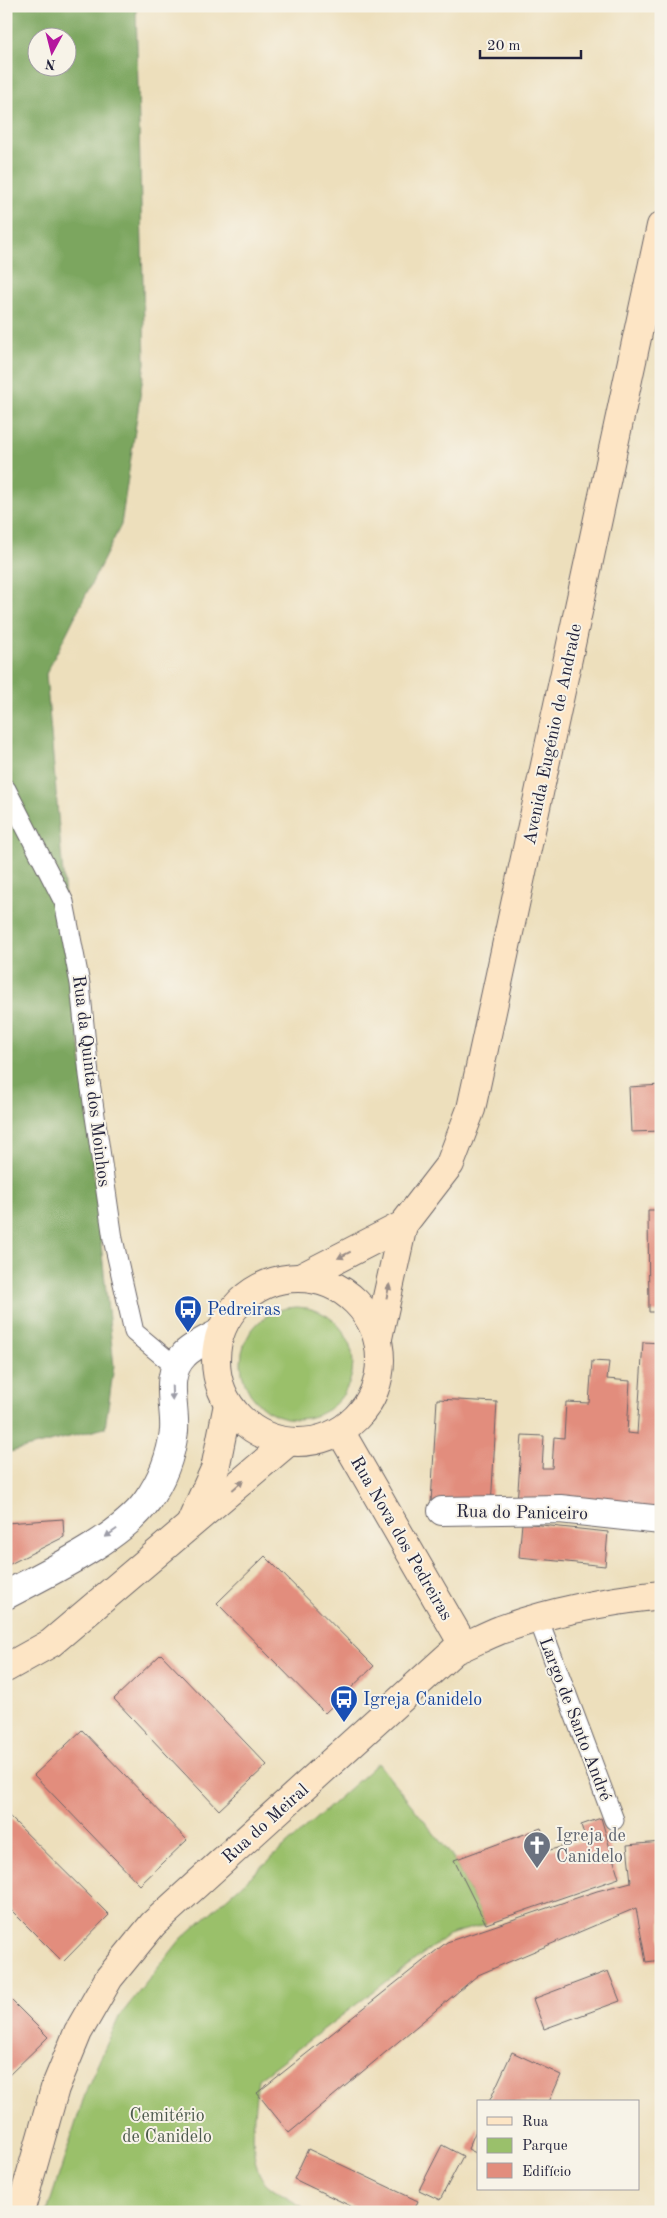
<svg xmlns="http://www.w3.org/2000/svg" width="667" height="2218" viewBox="0 0 667 2218" font-family="'Old Standard TT',serif">
  <style>
    .green { fill: #9ac06b; stroke: #5e7153 }
    .forest { fill: #7ba65f; stroke: #4e644d; fill-rule: evenodd }
    .building { fill: #e28d7d }
    .lines { fill: none; stroke-linecap: round; stroke-linejoin: round }
    .lane-casing { stroke: #696468; stroke-width: 21 }
    .street-casing { stroke: #696468; stroke-width: 30 }
    .secondary-casing { stroke: #696468; stroke-width: 30 }
    .lane { stroke: #fff; stroke-width: 19 }
    .street { stroke: #fff; stroke-width: 28 }
    .secondary { stroke: #fde5c5; stroke-width: 28 }
    .oneway { fill: #9a8d87 }
    .oneway2 { fill: #9c9ca7 }
    .labels { text-anchor: middle; stroke-width: 4; stroke-linejoin: round; paint-order: stroke }
    .street-label { font-size: 18px; fill: #22223b; stroke: #f7f3e8 }
    .transit-label { font-size: 18px; fill: #164399; stroke: #f7f3e8; text-anchor: start }
    .worship-label { font-size: 18px; fill: #5b616d; stroke: #f7f3e8; text-anchor: start }
    .park-label { font-size: 18px; fill: #4c594c; stroke: #f7f3e8 }
  </style>
  <rect width="100%" height="100%" fill="#f7f3e8"/>
  <filter id="ink" filterUnits="userSpaceOnUse"><feTurbulence type="fractalNoise" baseFrequency=".02" numOctaves="2"/><feDisplacementMap in="SourceGraphic" scale="10" xChannelSelector="R" yChannelSelector="G"/><feConvolveMatrix kernelMatrix="1 2 1 2 8 2 1 2 1" color-interpolation-filters="sRGB"/></filter>
  <filter id="wash" filterUnits="userSpaceOnUse"><feTurbulence type="fractalNoise" baseFrequency=".0096" numOctaves="4" result="noise"/><feDisplacementMap in="SourceGraphic" scale="20" xChannelSelector="R" yChannelSelector="G"/><feGaussianBlur stdDeviation="1.12" result="paint"/><feColorMatrix in="noise" values="0 0 0 0 0 0 0 0 0 0 0 0 0 0 0 0 0 1.4 0 .05"/><feComposite in="paint" operator="in"/></filter>
  <g filter="url(#wash)">
    <rect width="100%" height="100%" fill="#eddfbc"/>
    <g class="green">
      <circle cx="297" cy="1363" r="56"/>
      <path d="M378 1763 452 1856 486 1924 448 1935 258 2079C255 2105 246 2162 265 2182 274 2192 299 2204 311 2212H47L87 2088 119 2017 181 1939Z"/>
    </g>
    <path class="forest" d="M6 6H136L145 363 121 525 46 674 68 933 114 1366 105 1428 6 1453ZM38 38H68V68H38Z"/>
    <g id="blocks">
      <g class="building">
        <path d="M661 1085V1131L631 1132 629 1087Z"/>
        <path d="M648 1210H661V1312H649Z"/>
        <path d="M643 1342 661 1343V1513L517 1503 522 1435 544 1436 542 1468H552L554 1437 564 1438 566 1402 589 1403 592 1361 609 1362 607 1379 630 1381 627 1433 637 1434Z"/>
        <path d="M437 1399 497 1402 491 1507 431 1503Z"/>
        <path d="M63 1519 64 1537 6 1566V1523Z"/>
        <path d="M522 1523 608 1532 605 1566 519 1557Z"/>
        <path d="M265 1556 374 1666 325 1713 217 1603Z"/>
        <path d="M161 1654 267 1765 219 1810 114 1699Z"/>
        <path d="M82 1730 187 1840 140 1885 34 1775Z"/>
        <path d="M6 1813 109 1915 63 1962 6 1905Z"/>
        <path d="M601 1818 619 1878 486 1924 454 1860 541 1828 550 1850 586 1840 581 1825Z"/>
        <path d="M661 1842V1960L646 1962 636 1908 478 1975 289 2133 257 2093 447 1942 597 1891 631 1882 627 1845Z"/>
        <path d="M608 1971 620 2001 544 2029 533 1999Z"/>
        <path d="M6 1995 48 2037 6 2078Z"/>
        <path d="M512 2052 561 2075 549 2102H489Z"/>
        <path d="M478 2126V2154L468 2149Z"/>
        <path d="M442 2145 463 2156 440 2200 419 2190Z"/>
        <path d="M308 2149 418 2201 413 2212H363L294 2179Z"/>
      </g>
    </g>
  </g>
  <g filter="url(#ink)">
    <use href="#blocks" fill-opacity="0" stroke="#696468" stroke-width="1"/>
    <g class="lines">
      <g class="lane-casing">
        <g id="lane">
          <path d="M6 789 64 902 80 984 89 1075 113 1239 134 1332 176 1367"/>
          <path d="M538 1618 614 1820"/>
        </g>
      </g>
      <g class="street-casing">
        <g id="street">
          <path d="M442 1511 560 1509 661 1520"/>
          <path d="M6 1595C47 1573 120 1539 147 1501 162 1480 171 1456 174 1431 176 1405 163 1376 184 1355 192 1346 209 1339 219 1333"/>
        </g>
      </g>
      <g class="secondary-casing">
        <g id="secondary">
          <circle cx="298" cy="1360" r="82"/>
          <path d="M300 1278 403 1225 450 1164 471 1109 661 226"/>
          <path d="M378 1338 403 1225"/>
          <path d="M340 1431 464 1646"/>
          <path d="M192 1520 215 1469 228 1404"/>
          <path d="M6 1668 51 1643 288 1442"/>
          <path d="M20 2212 55 2088 78 2032 109 1978 153 1924 455 1650C470 1644 485 1636 500 1630 552 1611 606 1601 661 1595"/>
        </g>
      </g>
      <use href="#lane" class="lane"/>
      <use href="#street" class="street"/>
      <use href="#secondary" class="secondary"/>
    </g>
    <defs><path id="oneway-solid" d="M-6-.8H1V-3.2L6.5 0L1 3.2V.8H-6Z" transform="scale(1.25)"/></defs>
    <g class="oneway">
      <use href="#oneway-solid" transform="translate(344 1255) rotate(153)"/>
      <use href="#oneway-solid" transform="translate(388 1291) rotate(-78)"/>
      <use href="#oneway-solid" transform="translate(238 1485) rotate(-41)"/>
    </g>
    <g class="oneway2">
      <use href="#oneway-solid" transform="translate(172 1393) rotate(88)"/>
      <use href="#oneway-solid" transform="translate(111 1533) rotate(145)"/>
    </g>
  </g>
  <defs>
    <g id="bus-pin" transform="scale(1.4375)"><path d="M0 17L-7.5 6A9.5 9.5 0 1 1 7.5 6Z" fill="#1a4fb4" stroke="#f7f3e8"/><path d="M-5-6H5V4H4V6H2V4H-2V6H-4V4H-5ZM-3.5-4V0h7V-4ZM-3.5 1.2v1.5H-2V1.2ZM2 1.2v1.5H3.5V1.2Z" fill="#fff"/></g>
    <g id="church-pin" transform="scale(1.4375)"><path d="M0 17L-7.5 6A9.5 9.5 0 1 1 7.5 6Z" fill="#6b7280" stroke="#f7f3e8"/><path d="M-1.2-6h2.4v3.5h3.3v2.4h-3.3V6h-2.4V-.1h-3.3v-2.4h3.3Z" fill="#fff"/></g>
  </defs>
  <g fill-rule="evenodd">
    <use href="#bus-pin" x="188" y="1309"/>
    <use href="#bus-pin" x="344" y="1699"/>
    <use href="#church-pin" x="537" y="1845"/>
  </g>
  <g class="labels">
    <g class="street-label">
      <text transform="translate(552 734) rotate(-78)" y="6">Avenida Eugénio de Andrade</text>
      <text transform="translate(92 1081) rotate(83)" y="6">Rua da Quinta dos Moinhos</text>
      <text transform="translate(522 1512) rotate(1)" y="6">Rua do Paniceiro</text>
      <text transform="translate(402 1538) rotate(60)" y="6">Rua Nova dos Pedreiras</text>
      <text transform="translate(576 1719) rotate(69)" y="6">Largo de Santo André</text>
      <text transform="translate(265 1823) rotate(-42)" y="6">Rua do Meiral</text>
    </g>
    <g class="transit-label">
      <text x="207" y="1315">Pedreiras</text>
      <text x="363" y="1705">Igreja Canidelo</text>
    </g>
    <g class="worship-label">
      <text x="556" y="1841">Igreja de<tspan x="556" dy="21">Canidelo</tspan></text>
    </g>
    <g class="park-label">
      <text x="167" y="2121">Cemitério<tspan x="167" dy="21">de Canidelo</tspan></text>
    </g>
  </g>
  <rect width="667" height="2218" fill="none" stroke="#f7f3e8" stroke-width="25"/>
  <rect x="477" y="2100" width="162" height="90" fill="#f7f3e8" stroke="#a29fa3"/>
  <rect x="487" y="2117" width="25" height="8" fill="#fde5c5" stroke="#a29fa3"/>
  <text x="522" y="2126" font-size="15" fill="#22223b">Rua</text>
  <rect x="487" y="2138" width="25" height="15" fill="#9ac06b" stroke="#a29fa3"/>
  <text x="522" y="2150" font-size="15" fill="#22223b">Parque</text>
  <rect x="487" y="2163" width="25" height="15" fill="#e28d7d" stroke="#a29fa3"/>
  <text x="522" y="2176" font-size="15" fill="#22223b">Edifício</text>
  <g transform="translate(52 52) rotate(187)"><circle r="24" fill="#f7f3e8" stroke="#a29fa3"/>
  <path d="M0-4L9 19L0 12L-9 19Z" fill="#b5179e"/>
  <text y="-8" font-size="14" font-weight="bold" text-anchor="middle" fill="#22223b">N</text>
  </g>
  <path d="M480 50v8h101v-8" fill="none" stroke="#22223b" stroke-width="2.5"/>
  <text x="487" y="50" font-size="15" fill="#22223b" stroke="#f7f3e8" stroke-width="4" paint-order="stroke">20 m</text>
</svg>
